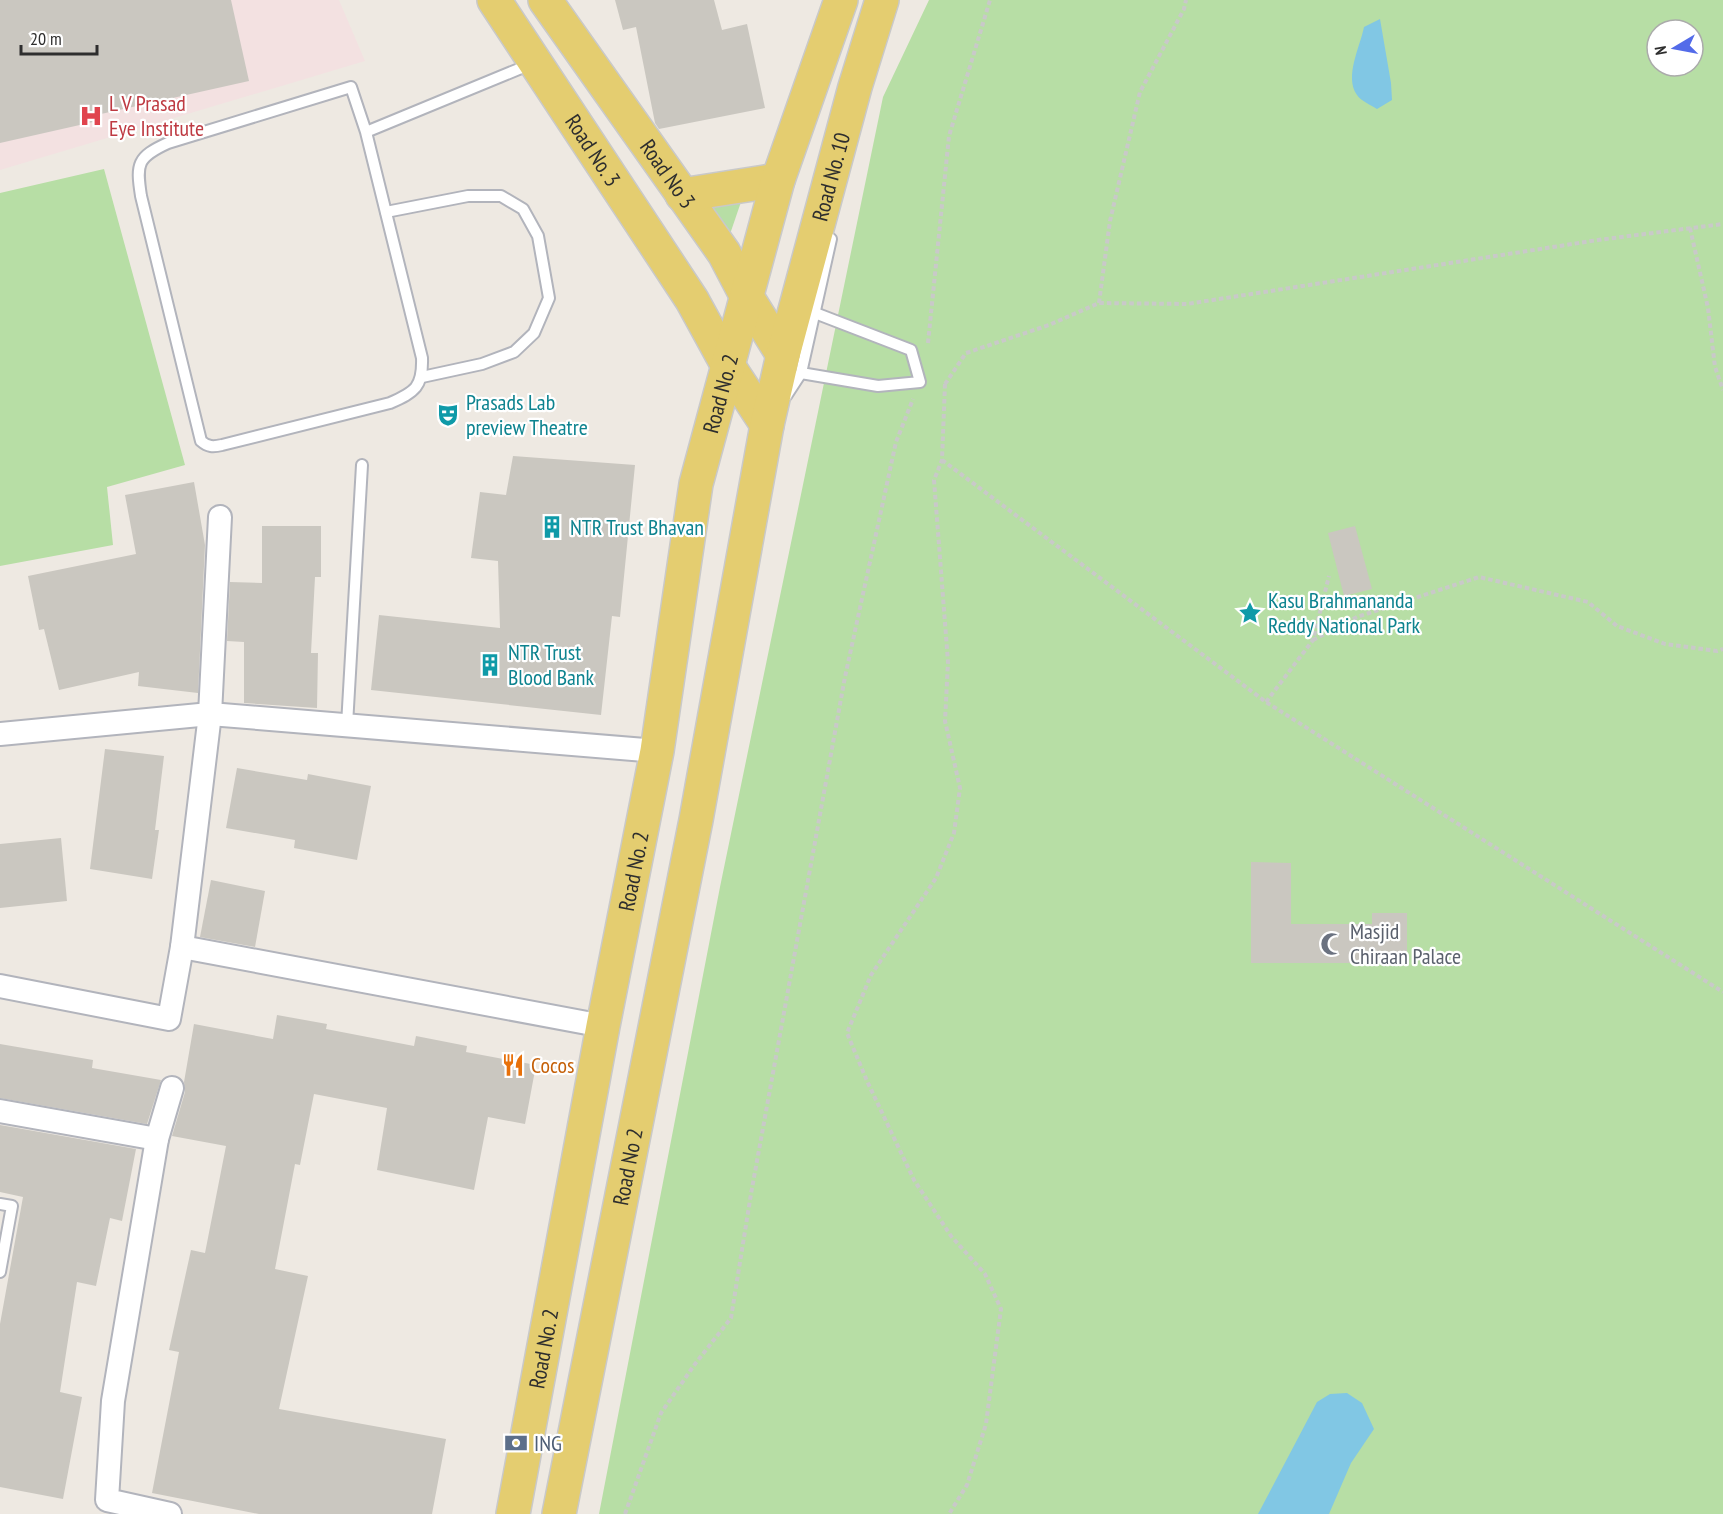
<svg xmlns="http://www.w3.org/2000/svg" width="1723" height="1514" viewBox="0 0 1723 1514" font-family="'PT Sans Narrow',sans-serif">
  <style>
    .medical { fill: #f3e1e1 }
    .green { fill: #b7dea5; fill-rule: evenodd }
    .water { fill: #81c7e4 }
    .building { fill: #cac7c0 }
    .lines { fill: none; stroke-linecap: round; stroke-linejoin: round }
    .service-casing { stroke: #b2b4bc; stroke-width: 14 }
    .minor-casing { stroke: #b2b4bc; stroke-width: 26 }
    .primary-casing { stroke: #c9c9c9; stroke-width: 36 }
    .path { stroke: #c9c9c9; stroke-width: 4; stroke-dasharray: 4.5 3; stroke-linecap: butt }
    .service { stroke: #fff; stroke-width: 10 }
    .minor { stroke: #fff; stroke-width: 22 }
    .primary { stroke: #e4cd70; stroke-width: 33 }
    .labels { text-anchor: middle; stroke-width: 4.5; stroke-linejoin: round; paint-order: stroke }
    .health-label { font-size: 22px; fill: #be3a42; stroke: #fff; text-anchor: start }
    .street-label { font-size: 22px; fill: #2e2e2e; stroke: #fff }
    .culture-label { font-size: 22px; fill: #0d838f; stroke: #fff; text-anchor: start }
    .worship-label { font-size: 22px; fill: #5b616d; stroke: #fff; text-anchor: start }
    .food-label { font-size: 22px; fill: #c56008; stroke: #fff; text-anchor: start }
    .service-label { font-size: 22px; fill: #4e5e75; stroke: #fff; text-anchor: start }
  </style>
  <rect width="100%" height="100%" fill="#eee9e2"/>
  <path class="medical" d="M0 0H339L365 61 0 170Z"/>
  <g class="green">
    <path d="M929 0H1723V1514H599L720 887 883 97ZM1657 30H1693V66H1657Z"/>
    <path d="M104 169 185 465 107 487 113 545 0 566V193Z"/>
    <path d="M742 199 729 237 704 204Z"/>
  </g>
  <g class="water">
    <path d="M1380 19 1391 83 1392 100 1377 109C1371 105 1361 101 1357 95 1344 77 1360 47 1364 27Z"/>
    <path d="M1347 1393 1362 1403 1374 1429 1351 1463 1329 1514H1258L1317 1402 1330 1394Z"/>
  </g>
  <g class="building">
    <path d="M0 0H231L249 81 92 116 93 122 0 143Z"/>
    <path d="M615 0H714L722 30 747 24 765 108 659 129 655 123 636 27 623 30Z"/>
    <path d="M513 456 635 465 620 617 612 616 601 715 371 690 379 615 500 628 498 561 471 558 480 492 506 495Z"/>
    <path d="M194 482 205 545 198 693 138 686 139 672 59 690 44 629 39 630 28 576 136 554 125 495Z"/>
    <path d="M262 526H321V577H315L311 653H318L317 708 244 703V642L227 641 230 582 262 583Z"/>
    <path d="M1355 526 1372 589 1344 596 1328 533Z"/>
    <path d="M105 749 164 756 155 830H159L152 879 90 869Z"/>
    <path d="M237 768 307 780 308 774 371 786 357 860 294 848 295 840 226 828Z"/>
    <path d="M61 838 67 901 0 908V844Z"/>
    <path d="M1251 862 1291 863V924H1372V913H1407V963H1251Z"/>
    <path d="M211 880 265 891 255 947 200 937Z"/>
    <path d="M277 1015 327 1024 326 1029 414 1046 416 1036 467 1046 466 1052 536 1065 525 1124 488 1117 474 1190 377 1170 387 1108 314 1094 300 1165 295 1164 275 1269 308 1276 279 1409 446 1439 432 1514H259L152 1493 179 1352 169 1350 191 1250 205 1253 226 1146 172 1136 185 1092 184 1082 194 1024 273 1039Z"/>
    <path d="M0 1044 93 1060 92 1068 161 1080 147 1124 0 1098Z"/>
    <path d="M0 1125 136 1149 122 1221 110 1218 96 1286 77 1282 60 1392 82 1397 63 1499 0 1487V1324L23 1197 0 1192Z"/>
  </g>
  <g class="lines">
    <g class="service-casing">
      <g id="service">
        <path d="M366 132 351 87 168 143C137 157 136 164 141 196L201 441C208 447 213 447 222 445L390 403C415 392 423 387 422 358L366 132 531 64"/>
        <path d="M386 212 468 196H501L523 209 538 236 549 298 534 333 514 352 482 364 422 377"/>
        <path d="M801 373 878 386 920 382 911 350 815 313"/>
        <path d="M786 396 801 373 831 239"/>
        <path d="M347 725 362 465"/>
        <path d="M0 1204 12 1206 0 1272"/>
      </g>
    </g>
    <g class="minor-casing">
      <g id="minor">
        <path d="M0 734 210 714 657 751"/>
        <path d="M182 947 603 1026"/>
        <path d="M0 986 169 1019 182 947 210 714 220 517"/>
        <path d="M0 1111 157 1139"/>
        <path d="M170 1514 107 1500 113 1401 157 1139 172 1088"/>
      </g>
    </g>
    <g class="primary-casing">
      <g id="primary">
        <path id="s1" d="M494 0 692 300 727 364 767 425"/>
        <path id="s2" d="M545 0 724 253 747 297 783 355"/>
        <path d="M682 195 778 180"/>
        <path id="s3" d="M513 1514 603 1026 657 751 696 484 778 180 841 0"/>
        <path id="s4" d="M559 1514 696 820 767 425 783 355 855 87 882 0"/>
      </g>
    </g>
    <g class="path">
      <path d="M1690 228 1708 308 1715 367 1723 390"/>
      <path d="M1099 303 1110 221 1140 92 1184 9 1186 0"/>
      <path d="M928 343 949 136 990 0"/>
      <path d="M945 384 942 460 934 480 948 662 945 721 960 788 954 833 936 878 871 975 847 1033 867 1081 914 1180 951 1236 985 1274 1001 1309 986 1424 967 1485 949 1514"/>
      <path d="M945 384 966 353 1049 325 1099 303 1187 304 1598 240 1723 224"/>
      <path d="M942 460 1266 702 1723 992"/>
      <path d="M1313 640 1357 617 1479 577 1588 602 1617 626 1665 644 1717 651 1723 649"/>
      <path d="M1266 702 1313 640 1329 576"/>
      <path d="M625 1514 661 1413 695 1364 731 1318 751 1194 845 677 896 442 913 399"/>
    </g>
    <use href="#service" class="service"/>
    <use href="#minor" class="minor"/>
    <use href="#primary" class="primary"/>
  </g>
  <defs>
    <g id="hospital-bare" transform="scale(1.8)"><path d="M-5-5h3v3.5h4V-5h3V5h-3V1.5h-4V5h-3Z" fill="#e0444e" stroke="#fff" stroke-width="2.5" paint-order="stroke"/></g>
    <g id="theatre-bare" transform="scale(1.8)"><path d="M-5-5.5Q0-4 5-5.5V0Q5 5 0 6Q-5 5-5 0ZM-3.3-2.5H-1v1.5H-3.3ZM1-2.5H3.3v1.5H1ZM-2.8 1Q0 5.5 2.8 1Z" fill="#0f9aa8" stroke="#fff" stroke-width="2.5" paint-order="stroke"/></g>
    <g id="building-bare" transform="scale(1.8)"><path d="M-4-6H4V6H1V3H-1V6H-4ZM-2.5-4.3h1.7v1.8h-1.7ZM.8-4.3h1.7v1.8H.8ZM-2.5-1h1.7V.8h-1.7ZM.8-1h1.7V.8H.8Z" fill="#0f9aa8" stroke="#fff" stroke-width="2.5" paint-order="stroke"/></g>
    <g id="sight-bare" transform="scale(1.8)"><path d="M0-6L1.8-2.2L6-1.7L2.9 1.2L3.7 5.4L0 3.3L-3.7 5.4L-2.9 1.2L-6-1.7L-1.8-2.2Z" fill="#0f9aa8" stroke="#fff" stroke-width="2.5" paint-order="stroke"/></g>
    <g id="mosque-bare" transform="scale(1.8)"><path d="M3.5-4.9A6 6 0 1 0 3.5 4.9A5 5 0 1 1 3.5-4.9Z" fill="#6b7280" stroke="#fff" stroke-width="2.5" paint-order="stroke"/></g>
    <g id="restaurant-bare" transform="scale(1.8)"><path d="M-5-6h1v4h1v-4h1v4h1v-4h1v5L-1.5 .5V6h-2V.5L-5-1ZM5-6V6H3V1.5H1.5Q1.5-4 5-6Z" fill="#e8710a" stroke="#fff" stroke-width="2.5" paint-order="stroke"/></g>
    <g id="bank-bare" transform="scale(1.8)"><path d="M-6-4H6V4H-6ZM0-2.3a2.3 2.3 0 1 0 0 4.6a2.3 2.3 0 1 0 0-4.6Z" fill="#5c6f8a" stroke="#fff" stroke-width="2.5" paint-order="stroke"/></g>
  </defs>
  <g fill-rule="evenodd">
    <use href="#hospital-bare" x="91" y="116"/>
    <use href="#theatre-bare" x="448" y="415"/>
    <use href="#building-bare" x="552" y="527"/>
    <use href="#sight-bare" x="1250" y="613"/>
    <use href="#building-bare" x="490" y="665"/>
    <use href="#mosque-bare" x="1332" y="944"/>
    <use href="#restaurant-bare" x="513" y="1065"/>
    <use href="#bank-bare" x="516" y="1443"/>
  </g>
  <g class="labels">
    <g class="health-label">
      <text x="109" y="111">L V Prasad<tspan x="109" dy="25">Eye Institute</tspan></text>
    </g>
    <g class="street-label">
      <text dy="8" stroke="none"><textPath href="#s1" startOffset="180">Road No. 3</textPath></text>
      <text dy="8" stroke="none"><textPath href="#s2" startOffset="213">Road No 3</textPath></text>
      <text dy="8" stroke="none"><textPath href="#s4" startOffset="1365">Road No. 10</textPath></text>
      <text dy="8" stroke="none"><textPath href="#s3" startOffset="1140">Road No. 2</textPath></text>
      <text dy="8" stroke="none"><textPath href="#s3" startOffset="654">Road No. 2</textPath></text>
      <text dy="8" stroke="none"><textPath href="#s4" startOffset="354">Road No 2</textPath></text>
      <text dy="8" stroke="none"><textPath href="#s3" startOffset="168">Road No. 2</textPath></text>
    </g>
    <g class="culture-label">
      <text x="466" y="410">Prasads Lab<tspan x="466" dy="25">preview Theatre</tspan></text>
      <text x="570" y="535">NTR Trust Bhavan</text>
      <text x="1268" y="608">Kasu Brahmananda<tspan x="1268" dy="25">Reddy National Park</tspan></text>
      <text x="508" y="660">NTR Trust<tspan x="508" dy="25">Blood Bank</tspan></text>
    </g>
    <g class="worship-label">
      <text x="1350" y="939">Masjid<tspan x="1350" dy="25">Chiraan Palace</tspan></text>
    </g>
    <g class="food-label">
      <text x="531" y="1073">Cocos</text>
    </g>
    <g class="service-label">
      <text x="534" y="1451">ING</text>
    </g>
  </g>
  <g transform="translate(1675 48) rotate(260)"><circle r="28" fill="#ffffff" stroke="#ababab" stroke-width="1.5"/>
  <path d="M0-4.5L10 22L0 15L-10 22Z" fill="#536be9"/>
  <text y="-9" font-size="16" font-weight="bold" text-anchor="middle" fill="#2e2e2e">N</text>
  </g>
  <path d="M21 45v9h76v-9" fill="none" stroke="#2e2e2e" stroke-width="3"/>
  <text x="30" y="45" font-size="18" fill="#2e2e2e" stroke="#ffffff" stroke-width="4.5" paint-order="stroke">20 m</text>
</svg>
